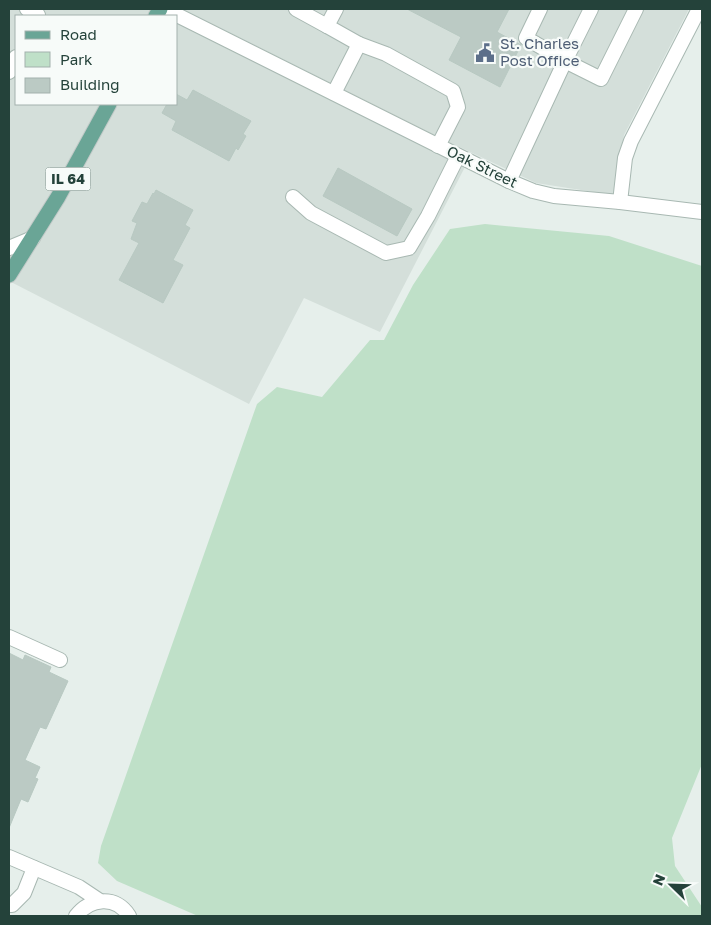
<svg xmlns="http://www.w3.org/2000/svg" width="711" height="925" viewBox="0 0 711 925" font-family="'Golos Text',sans-serif">
  <style>
    .built { fill: #d4dfda }
    .green { fill: #bfe0c8 }
    .building { fill: #bbcac4; stroke: #b8c9c2 }
    .lines { fill: none; stroke-linecap: round; stroke-linejoin: round }
    .minor-casing { stroke: #a8b8b2; stroke-width: 16 }
    .major-casing { stroke: #c2cac8; stroke-width: 17 }
    .minor { stroke: #fff; stroke-width: 14 }
    .major { stroke: #6aa596; stroke-width: 15 }
    .labels { text-anchor: middle; stroke-width: 4.5; stroke-linejoin: round; paint-order: stroke }
    .shield { fill: #f7fbf9; stroke: #637a73; stroke-width: 1 }
    .shield-label { font-size: 14px; font-weight: bold; fill: #24423a }
    .service-label { font-size: 15px; fill: #4e5e75; stroke: #f7fbf9; text-anchor: start }
    .street-label { font-size: 15px; fill: #24423a; stroke: #f7fbf9 }
  </style>
  <rect width="100%" height="100%" fill="#e6efeb"/>
  <g class="built">
    <path d="M9 9H149L153 11 150 16H16V104H103L47 206 9 263Z"/>
    <path d="M183 9H689L624 135 613 195 536 183 434 135Z"/>
    <path d="M176 22 466 165 380 332 304 298 249 404 11 282 93 148 117 104H176Z"/>
  </g>
  <path class="green" d="M485 224 609 236 702 266V764L672 838 675 866 702 907V916H198L117 881 98 863 101 846 257 404 277 387 322 397 370 340H384L413 285 450 229Z"/>
  <g class="building">
    <path d="M407 9H509L497 32 521 45 500 87 449 60 461 37Z"/>
    <path d="M193 90 251 121 243 134 246 136 238 150 236 148 229 161 172 130 176 121 162 113 167 104H176V94L187 100Z"/>
    <path d="M338 168 412 209 397 236 323 196Z"/>
    <path d="M156 190 193 210 185 225 190 228 173 260 183 265 163 303 119 280 139 243 131 239 137 223 132 221 142 202 147 204 153 193 154 194Z"/>
    <path d="M9 653 23 660 25 655 51 667 49 672 68 681 46 729 40 727 25 760 40 767 35 778 38 779 28 802 21 799 9 828Z"/>
  </g>
  <g class="lines">
    <g class="minor-casing">
      <g id="minor">
        <path d="M27 9 38 15 37 16"/>
        <path d="M165 9 509 181 533 191 554 196 620 202 625 158 631 141 699 9"/>
        <path d="M296 9 327 26 336 9"/>
        <path d="M540 9 526 38 565 61 591 9"/>
        <path d="M327 26 359 44 334 93"/>
        <path d="M359 44 386 54 453 91 458 107 438 146"/>
        <path d="M9 72 16 57"/>
        <path d="M509 181 565 61 601 79 636 9"/>
        <path d="M293 197 311 213 386 253 409 248 428 216 458 156"/>
        <path d="M620 202 702 212"/>
        <path d="M9 248 33 238"/>
        <path d="M9 637 60 660"/>
        <path d="M9 857 79 887 100 901"/>
        <path d="M9 905H12L24 893 34 868"/>
        <path d="M76 916C90 898 116 895 129 916"/>
      </g>
    </g>
    <g class="major-casing">
      <g id="major">
        <path d="M156 16 160 9"/>
        <path d="M9 275 58 197 109 104"/>
      </g>
    </g>
    <use href="#minor" class="minor"/>
    <use href="#major" class="major"/>
  </g>
  <defs>
    <g id="civic-bare" transform="scale(1.5)"><path d="M-.6-6.5H3V-4.5H.6V-3L4-1V1h2V6H-6V1h2V-1L-.6-3ZM-1.2 2.5V6h2.4V2.5Z" fill="#5c6f8a" stroke="#f7fbf9" stroke-width="2.5" paint-order="stroke"/></g>
  </defs>
  <g fill-rule="evenodd">
    <use href="#civic-bare" x="485" y="53"/>
  </g>
  <g class="labels">
    <rect class="shield" x="45.5" y="167.5" width="45" height="23" rx="4"/>
    <g class="shield-label">
      <text x="68" y="184">IL 64</text>
    </g>
    <g class="service-label">
      <text x="500" y="49">St. Charles<tspan x="500" dy="17">Post Office</tspan></text>
    </g>
    <g class="street-label">
      <text transform="translate(482 167) rotate(26)" y="5">Oak Street</text>
    </g>
  </g>
  <rect width="711" height="925" fill="none" stroke="#24423a" stroke-width="20"/>
  <rect x="15" y="15" width="162" height="90" fill="#f7fbf9" stroke="#a3b1ad"/>
  <rect x="25" y="31" width="25" height="8" fill="#6aa596" stroke="#a3b1ad"/>
  <text x="60" y="40" font-size="15" fill="#24423a">Road</text>
  <rect x="25" y="52" width="25" height="15" fill="#bfe0c8" stroke="#a3b1ad"/>
  <text x="60" y="65" font-size="15" fill="#24423a">Park</text>
  <rect x="25" y="78" width="25" height="15" fill="#bbcac4" stroke="#a3b1ad"/>
  <text x="60" y="90" font-size="15" fill="#24423a">Building</text>
  <g transform="translate(671 885) rotate(293)" stroke="#f7fbf9" stroke-width="4" paint-order="stroke">
  <path d="M0-4L9 19L0 12L-9 19Z" fill="#24423a"/>
  <text y="-8" font-size="14" font-weight="bold" text-anchor="middle" fill="#24423a">N</text>
  </g>
</svg>
